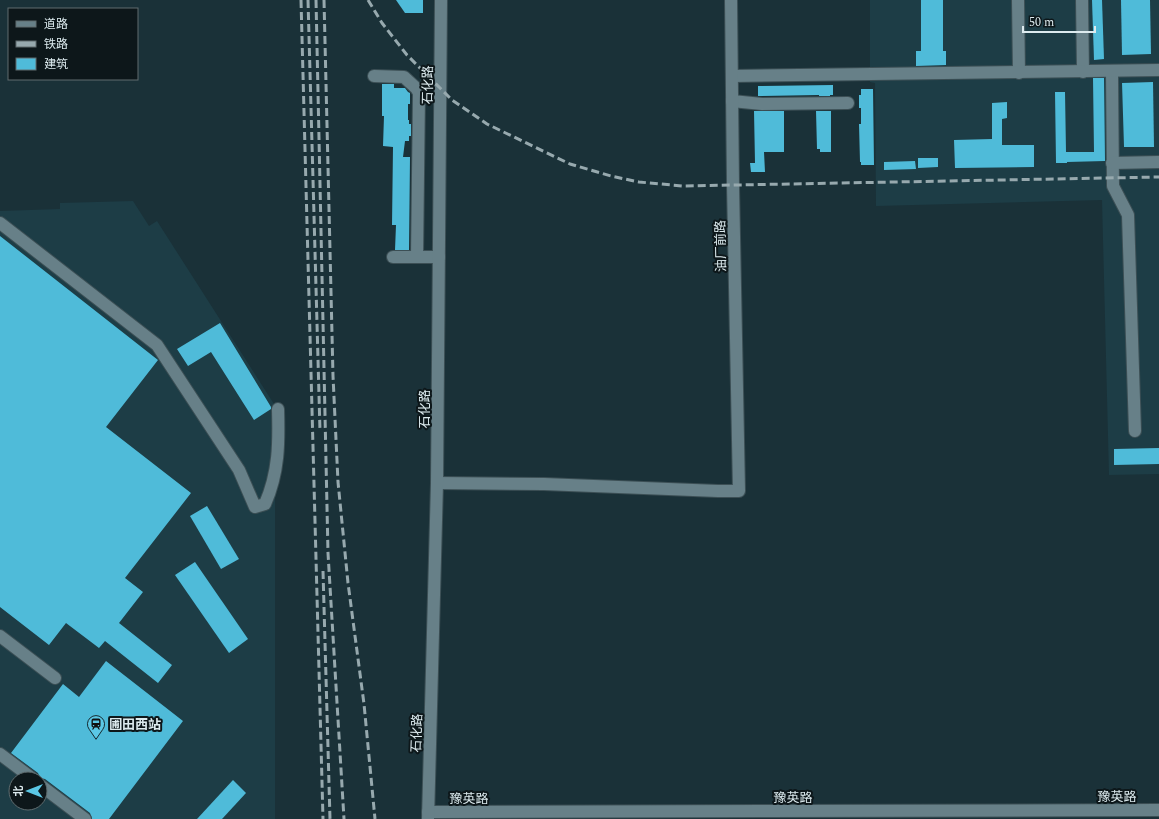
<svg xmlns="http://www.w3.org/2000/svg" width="1159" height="819" viewBox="0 0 1159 819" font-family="Spectral,'Noto Sans SC',serif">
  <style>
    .built { fill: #1d3d46; fill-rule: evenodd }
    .building { fill: #4fbbd9 }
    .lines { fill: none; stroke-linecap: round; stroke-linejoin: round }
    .minor-casing { stroke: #3c4f55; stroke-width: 14 }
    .minor { stroke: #678088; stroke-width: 12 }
    .rail { stroke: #97a9ae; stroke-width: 3; stroke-dasharray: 8 4; stroke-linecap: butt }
    .labels { text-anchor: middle; stroke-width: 4; stroke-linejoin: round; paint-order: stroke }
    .street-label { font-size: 13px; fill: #ddebef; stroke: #0d171a }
    .poi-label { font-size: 13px; font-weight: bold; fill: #ddebef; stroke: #0d171a; text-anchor: start }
  </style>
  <rect width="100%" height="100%" fill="#1a3138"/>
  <g class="built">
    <path d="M870 0H1159V474L1109 475 1102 200 876 206 875 83 870 82Z"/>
    <path d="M133 201 149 226 157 221 274 404H281L283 457 275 499V819H0V211L60 209V203ZM16 779H40V803H16Z"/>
  </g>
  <g class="building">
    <path d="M396 0H423V13H405Z"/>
    <path d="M921 0H943V51H946V65L916 66V51H921Z"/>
    <path d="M1092 0H1102L1104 59 1094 60Z"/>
    <path d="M1121 0H1150L1151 54 1122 55Z"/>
    <path d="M1093 78H1104L1105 161 1067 162V163H1056L1055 92H1065L1066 152H1094Z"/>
    <path d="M1153 82 1154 147H1124L1122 83Z"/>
    <path d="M382 84H394V88H405L408 92 410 93V104H408V120H409V124H411V136H409V141H405L403 157H410L409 250H395L396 225H392L393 147 383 146 384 116H382Z"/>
    <path d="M833 85V95H830V96H819V95L758 96V86Z"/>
    <path d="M861 89H873L874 165H861V162H860L859 124H861V108H859V95H861Z"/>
    <path d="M1007 102V118L1002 119V145H1034V167L955 168 954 140 992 139V103Z"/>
    <path d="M754 111H784V152H764L765 172H751L750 163H755Z"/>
    <path d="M816 111H831V152H820V149H817Z"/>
    <path d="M918 158H938V167L918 168Z"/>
    <path d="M915 161 916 169 884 170V162Z"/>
    <path d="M0 236 158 360 106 427 191 493 125 578 143 592 119 623 172 665 158 683 105 641 99 648 66 623 49 645 0 607Z"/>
    <path d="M220 323 271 407V409L254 420 211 352 188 366 177 349Z"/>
    <path d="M1159 448V464L1114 465V449Z"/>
    <path d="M207 506 239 559 221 569 190 516Z"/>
    <path d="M195 562 248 639 229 653 175 575Z"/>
    <path d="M106 661 183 721 109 819H92L90 813 45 779 40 778 38 773 11 753 63 684 79 697Z"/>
    <path d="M233 780 246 793 222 819H197Z"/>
  </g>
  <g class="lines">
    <g class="minor-casing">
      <g id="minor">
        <path d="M1018 0 1019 73"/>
        <path d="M1082 0 1083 72"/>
        <path d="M1112 71 1113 186 1128 215 1135 431"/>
        <path d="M374 76 404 77 416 88 419 93 417 257"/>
        <path d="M732 76 1159 70"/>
        <path d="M732 101 762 104 848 103"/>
        <path d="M1112 163 1159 162"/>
        <path d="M0 223 157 345 239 470 255 507 265 504C279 472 279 443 278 409"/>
        <path d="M393 257H439"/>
        <path d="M437 483 544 484 718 491H739L733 185 731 0"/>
        <path d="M0 636 55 678"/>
        <path d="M0 754 33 779"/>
        <path d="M40 785 85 819"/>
        <path d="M428 812 1159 810"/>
        <path d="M428 819 437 483 441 0"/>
      </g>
    </g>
    <use href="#minor" class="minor"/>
    <g class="rail">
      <path d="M301 0 323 819"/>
      <path d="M308 0 320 431"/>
      <path d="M316 0 328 553 344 819"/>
      <path d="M324 0 333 376 338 482 348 583 364 704 375 819"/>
      <path d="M368 0 382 23 407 55 452 100 487 124 570 164 611 176 639 182 683 186 1159 177"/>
      <path d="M323 571 330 819"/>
    </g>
  </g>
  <defs>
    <g id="station-pin" transform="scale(0.9)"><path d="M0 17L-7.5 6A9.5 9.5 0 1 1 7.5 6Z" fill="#5bc8e6" stroke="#0d171a"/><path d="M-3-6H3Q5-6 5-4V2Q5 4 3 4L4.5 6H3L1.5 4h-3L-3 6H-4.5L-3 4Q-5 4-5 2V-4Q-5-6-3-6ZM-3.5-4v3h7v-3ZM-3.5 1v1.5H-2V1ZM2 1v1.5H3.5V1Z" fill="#111"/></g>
  </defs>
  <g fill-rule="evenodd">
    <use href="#station-pin" x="96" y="724"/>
  </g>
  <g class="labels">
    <g class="street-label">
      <text transform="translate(427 85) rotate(-89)" y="5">石化路</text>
      <text transform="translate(720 246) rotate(-91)" y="5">油厂前路</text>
      <text transform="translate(424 409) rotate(-90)" y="5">石化路</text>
      <text transform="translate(416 733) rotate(-88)" y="5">石化路</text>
      <text x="1117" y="801">豫英路</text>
      <text x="793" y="802">豫英路</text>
      <text x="469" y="803">豫英路</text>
    </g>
    <g class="poi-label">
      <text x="109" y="729">圃田西站</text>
    </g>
  </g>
  <rect x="8" y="8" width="130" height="72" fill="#0d171a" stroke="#606c6f"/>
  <rect x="16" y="21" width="20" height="6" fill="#678088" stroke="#606c6f"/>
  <text x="44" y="28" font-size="12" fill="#ddebef">道路</text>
  <rect x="16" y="41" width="20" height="6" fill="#97a9ae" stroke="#606c6f"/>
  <text x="44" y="48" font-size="12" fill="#ddebef">铁路</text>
  <rect x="16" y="58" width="20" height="12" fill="#4fbbd9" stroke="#606c6f"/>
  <text x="44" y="68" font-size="12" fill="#ddebef">建筑</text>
  <g transform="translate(28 791) rotate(270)"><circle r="19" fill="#0d171a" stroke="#606c6f"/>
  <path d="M0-3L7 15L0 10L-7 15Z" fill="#5bc8e6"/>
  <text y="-6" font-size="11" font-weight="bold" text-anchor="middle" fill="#ddebef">北</text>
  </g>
  <path d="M1023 26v6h72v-6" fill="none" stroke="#ddebef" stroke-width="2"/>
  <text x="1029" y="26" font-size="12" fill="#ddebef" stroke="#0d171a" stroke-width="3" paint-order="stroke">50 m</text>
</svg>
